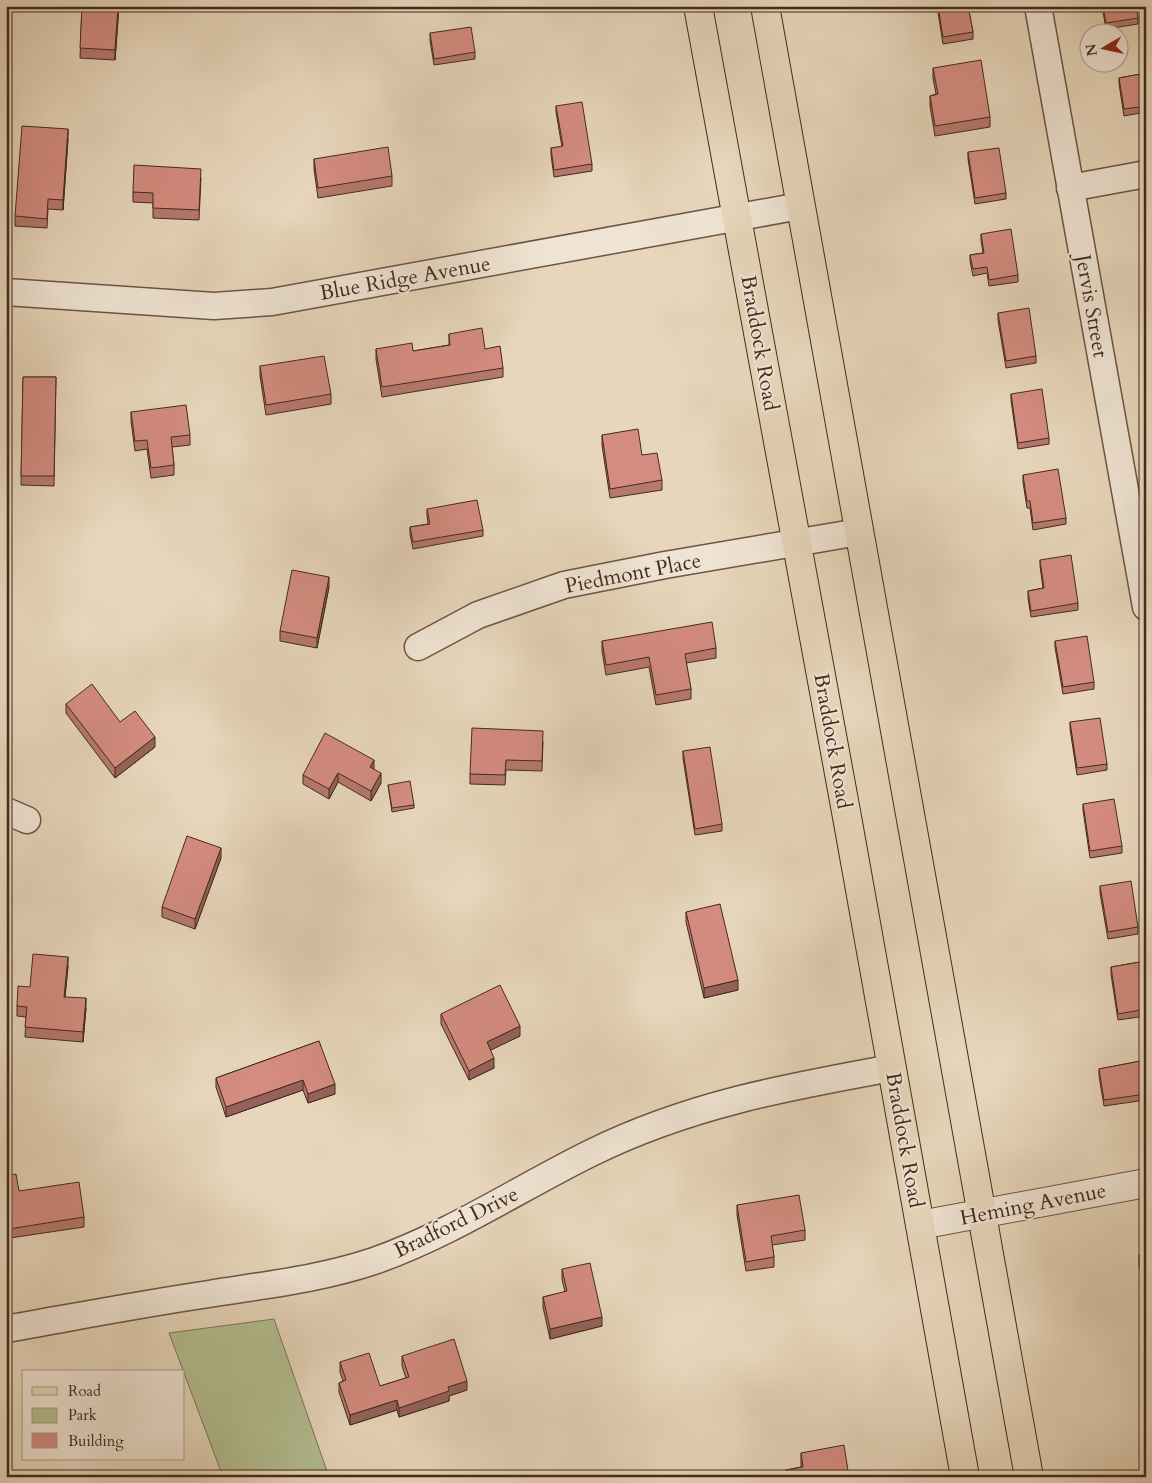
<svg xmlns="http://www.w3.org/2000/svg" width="1152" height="1483" viewBox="0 0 1152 1483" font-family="Cardo,serif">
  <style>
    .green { fill: #b3be92; stroke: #7b7458 }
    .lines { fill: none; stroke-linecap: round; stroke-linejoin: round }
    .minor-casing { stroke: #6c5545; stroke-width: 29 }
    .tertiary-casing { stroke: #6c5545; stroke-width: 30 }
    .primary-casing { stroke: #432a1e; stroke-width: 30 }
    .minor { stroke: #efe4d3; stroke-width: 26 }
    .tertiary { stroke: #efe4d3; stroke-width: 28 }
    .primary { stroke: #e7d6bb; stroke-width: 28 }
    .wall { fill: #b6786e; stroke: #432a1e }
    .shaded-wall { fill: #94625a; stroke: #432a1e }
    .building { fill: #d48c80; stroke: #432a1e }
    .labels { text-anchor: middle; stroke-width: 4; stroke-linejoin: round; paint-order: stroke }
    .street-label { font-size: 21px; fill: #432a1e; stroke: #efe4d3 }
  </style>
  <rect width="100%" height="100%" fill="#e7d6bb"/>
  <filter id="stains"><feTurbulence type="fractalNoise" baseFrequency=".004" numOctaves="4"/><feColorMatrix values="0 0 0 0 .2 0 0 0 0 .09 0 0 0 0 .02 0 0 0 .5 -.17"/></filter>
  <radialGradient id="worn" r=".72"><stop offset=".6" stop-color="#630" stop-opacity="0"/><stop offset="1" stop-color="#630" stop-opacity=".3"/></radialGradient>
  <path class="green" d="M274 1319 329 1477H223L169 1333Z"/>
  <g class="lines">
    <g class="minor-casing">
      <g id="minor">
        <path d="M1038 6 1146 607"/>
        <path d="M1070 188 1146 174"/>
        <path d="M6 292 214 306 272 302 800 206"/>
        <path d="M418 647 478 615 564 585 665 565 859 532"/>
        <path d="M6 811 27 820"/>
        <path d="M6 1329C74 1317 141 1304 209 1294 264 1285 321 1279 374 1261 451 1234 518 1189 591 1153 688 1105 787 1087 892 1068"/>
      </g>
    </g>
    <g class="tertiary-casing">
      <path id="tertiary" d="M920 1225 1146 1183"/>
    </g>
    <g class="primary-casing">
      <g id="primary">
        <path d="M698 6 847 817 965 1477"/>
        <path d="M765 6 1029 1477"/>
      </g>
    </g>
    <use href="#minor" class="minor"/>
    <use href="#tertiary" class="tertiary"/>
    <use href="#primary" class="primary"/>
  </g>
  <g class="wall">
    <path d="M82 6H119L115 60 80 58Z"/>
    <path d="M937 6H968L973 32V39L943 44Z"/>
    <path d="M1102 6H1136L1138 18V24L1106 29Z"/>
    <path d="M430 33 475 52V59L434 65 430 40Z"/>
    <path d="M933 68 990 117V127L935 136 930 106V96L936 94 933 78Z"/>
    <path d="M1146 73V112L1124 116 1119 84V78Z"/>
    <path d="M556 106 592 164V171L554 177 551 155V148L562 147 556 112Z"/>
    <path d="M68 139 63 210 48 209 47 228 15 226V216Z"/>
    <path d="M968 152 1006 193V199L975 204 968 159Z"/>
    <path d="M314 159 392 176V186L318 198 314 169Z"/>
    <path d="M201 178 199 220 153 218V203L133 202V192Z"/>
    <path d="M981 234 1018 275V282L989 286 987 273 973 276 970 261V255L983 253 981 240Z"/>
    <path d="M998 313 1036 356V363L1006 368 998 320Z"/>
    <path d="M449 334 485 349 503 368V377L382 397 376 359V349L413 351 449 345Z"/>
    <path d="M260 366 331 394V404L266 415 260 376Z"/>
    <path d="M23 377H56L54 486 21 485Z"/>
    <path d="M1011 394 1049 438V444L1018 449 1011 400Z"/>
    <path d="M131 412 190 435V445L172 447 174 465V475L151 478 147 449 135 451 131 421Z"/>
    <path d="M602 435 642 455 662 480V490L610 498 602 445Z"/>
    <path d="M1023 475 1066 518V524L1033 530 1030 508H1027L1023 482Z"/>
    <path d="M427 509 483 530V536L413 549 410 534V527L428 524 427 515Z"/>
    <path d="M1040 560 1078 603V610L1031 617 1028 598V591L1043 588 1040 566Z"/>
    <path d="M329 587 317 648 280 641V631Z"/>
    <path d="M602 641 716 648V658L686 663 691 689V699L656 705 649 667 606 675 602 651Z"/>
    <path d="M1055 641 1094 682V689L1063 694 1055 647Z"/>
    <path d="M66 704 120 722 155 747 115 778 66 713Z"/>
    <path d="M1070 722 1107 764V770L1077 775 1070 729Z"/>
    <path d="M543 741 542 771 506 770 505 785 470 784V774Z"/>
    <path d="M683 751 722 824V831L695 835 683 758Z"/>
    <path d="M374 769 381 783 371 801 338 782 329 799 303 784V775Z"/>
    <path d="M388 785 414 805V808L392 812Z"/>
    <path d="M1083 804 1122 846V853L1090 858 1083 810Z"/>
    <path d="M221 858 195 929 162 917V907Z"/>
    <path d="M1100 886 1138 927V934L1108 939 1100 893Z"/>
    <path d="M686 912 738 990 704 998 686 922Z"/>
    <path d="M1146 961V1016L1118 1020 1111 974V967Z"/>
    <path d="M68 966 65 997 86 1008 83 1042 25 1037 26 1017 17 1016V1006L30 987Z"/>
    <path d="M441 1014 520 1036 490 1050 494 1068 469 1080 441 1024Z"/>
    <path d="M319 1041 335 1094 308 1103 303 1090 226 1117 216 1087V1078Z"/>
    <path d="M1146 1060V1100L1104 1106 1099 1076V1069Z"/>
    <path d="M6 1176 19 1191 84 1217V1227L10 1238V1244H6Z"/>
    <path d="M737 1205 805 1230V1240L772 1245 774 1257V1267L746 1271 737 1215Z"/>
    <path d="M1146 1254V1296L1145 1297 1139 1265V1255Z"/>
    <path d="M562 1269 602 1326 550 1339 543 1307V1297L565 1292 562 1279Z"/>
    <path d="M402 1356 467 1390 449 1396V1401L399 1417 397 1410 350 1425 339 1392V1383L343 1381 340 1372V1362L380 1386 406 1378 402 1366Z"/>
    <path d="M801 1453 849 1477H786V1470L801 1467Z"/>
  </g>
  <g class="shaded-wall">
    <path d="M118 6H119L115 60V50Z"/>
    <path d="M68 129V139L63 210V200Z"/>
    <path d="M329 577V587L317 648V638Z"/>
    <path d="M10 621V631L6 642V632Z"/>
    <path d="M155 737V747L115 778V768Z"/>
    <path d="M374 760V770L370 767Z"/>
    <path d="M338 773V782L329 799V789Z"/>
    <path d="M381 773V783L371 801V791Z"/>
    <path d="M221 848V858L195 929V919Z"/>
    <path d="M68 957V966L64 1006V997Z"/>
    <path d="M738 980V990L704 998V988Z"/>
    <path d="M86 998V1008L83 1042V1032Z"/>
    <path d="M520 1026V1036L487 1052V1042Z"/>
    <path d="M494 1058V1068L469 1080V1071Z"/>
    <path d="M303 1080V1090L226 1117V1107Z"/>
    <path d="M335 1084V1094L308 1103V1094Z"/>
    <path d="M602 1317V1326L550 1339V1329Z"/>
    <path d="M467 1381V1390L449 1396V1401L399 1417V1408L448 1387Z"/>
    <path d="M397 1400V1410L350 1425V1415Z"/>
  </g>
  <g class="building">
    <path d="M82 6H118L115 50 80 48Z"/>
    <path d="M938 6H968L973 32 943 37Z"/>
    <path d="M1103 6H1136L1138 18 1106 23Z"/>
    <path d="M471 27 475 52 434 59 430 33Z"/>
    <path d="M981 60 990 117 935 126 930 96 938 94 933 68Z"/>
    <path d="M1146 73V106L1124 109 1119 78Z"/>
    <path d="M582 102 592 164 554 170 551 148 563 146 556 106Z"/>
    <path d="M22 126 68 129 63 200 48 199 47 219 15 216Z"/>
    <path d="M388 147 392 176 318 188 314 159Z"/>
    <path d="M999 148 1006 193 975 198 968 152Z"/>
    <path d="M134 165 201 169 199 210 153 208V193L133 192Z"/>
    <path d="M1011 229 1018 275 989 280 987 267 973 269 970 255 984 253 981 234Z"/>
    <path d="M1029 308 1036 356 1006 361 998 313Z"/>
    <path d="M482 328 485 349 500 346 503 368 382 387 376 349 412 343 413 351 450 345 449 334Z"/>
    <path d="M324 356 331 394 266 405 260 366Z"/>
    <path d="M23 377H56L54 476H21Z"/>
    <path d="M1042 389 1049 438 1018 443 1011 394Z"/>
    <path d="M186 405 190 435 171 437 174 465 151 468 147 440 135 441 131 412Z"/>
    <path d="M638 429 642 455 657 453 662 480 610 489 602 435Z"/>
    <path d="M1058 469 1066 518 1033 523 1030 501H1027L1023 475Z"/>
    <path d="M477 500 483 530 413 542 410 527 430 524 427 509Z"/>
    <path d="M1071 555 1078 603 1031 611 1028 591 1044 588 1040 560Z"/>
    <path d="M292 570 329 577 317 638 280 631Z"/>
    <path d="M6 620 10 621 6 632Z"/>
    <path d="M712 622 716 648 685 654 691 689 656 695 649 657 606 665 602 641Z"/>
    <path d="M1087 636 1094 682 1063 687 1055 641Z"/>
    <path d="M92 684 120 722 135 711 155 737 115 768 66 704Z"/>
    <path d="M1100 718 1107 764 1077 768 1070 722Z"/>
    <path d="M472 728 543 731 542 761 506 760 505 775 470 774Z"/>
    <path d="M325 733 374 760 370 767 381 773 371 791 338 773 329 789 303 775Z"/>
    <path d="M710 747 722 824 695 829 683 751Z"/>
    <path d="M410 781 414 805 392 808 388 785Z"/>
    <path d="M1114 799 1122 846 1090 851 1083 804Z"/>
    <path d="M187 836 221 848 195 919 162 907Z"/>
    <path d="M1131 881 1138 927 1108 932 1100 886Z"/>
    <path d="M720 904 738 980 704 988 686 912Z"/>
    <path d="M33 954 68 957 64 997 86 998 83 1032 25 1027 27 1007 17 1006 18 986 30 987Z"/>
    <path d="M1146 961V1009L1118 1014 1111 967Z"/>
    <path d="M500 985 520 1026 487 1042 494 1058 469 1071 441 1014Z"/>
    <path d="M319 1041 335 1084 308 1094 303 1080 226 1107 216 1078Z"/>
    <path d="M1146 1060V1094L1104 1100 1099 1069Z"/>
    <path d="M16 1174 19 1191 79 1182 84 1217 9 1229 10 1234 6 1235V1176Z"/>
    <path d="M799 1195 805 1230 771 1236 774 1257 746 1262 737 1205Z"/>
    <path d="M1146 1254V1287H1145L1139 1255Z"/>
    <path d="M590 1263 602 1317 550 1329 543 1297 567 1291 562 1269Z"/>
    <path d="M454 1339 467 1381 448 1387 449 1391 399 1408 397 1400 350 1415 339 1383 346 1380 340 1362 369 1353 380 1386 409 1377 402 1356Z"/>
    <path d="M844 1445 849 1477H788L786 1470 803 1467 801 1453Z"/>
  </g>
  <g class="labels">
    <g class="street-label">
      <text transform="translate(405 278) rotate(-10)" y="7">Blue Ridge Avenue</text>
      <text transform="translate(1092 306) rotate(80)" y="7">Jervis Street</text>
      <text transform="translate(760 343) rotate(80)" y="7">Braddock Road</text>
      <text transform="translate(633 573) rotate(-11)" y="7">Piedmont Place</text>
      <text transform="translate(833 741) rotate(80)" y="7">Braddock Road</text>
      <text transform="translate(905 1140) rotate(80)" y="7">Braddock Road</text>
      <text transform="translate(1033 1204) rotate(-11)" y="7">Heming Avenue</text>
      <text transform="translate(456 1222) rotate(-26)" y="7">Bradford Drive</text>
    </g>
  </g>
  <rect width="1152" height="1483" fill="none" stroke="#e7d6bb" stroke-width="25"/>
  <rect x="8" y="8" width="1137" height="1468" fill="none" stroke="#432a1e" stroke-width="2.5"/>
  <rect x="12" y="12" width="1127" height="1458" fill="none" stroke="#432a1e"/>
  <rect x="22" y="1370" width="162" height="90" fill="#efe4d3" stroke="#aa9a8b"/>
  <rect x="32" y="1387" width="25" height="8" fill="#e7d6bb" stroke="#aa9a8b"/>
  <text x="68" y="1396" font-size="15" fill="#432a1e">Road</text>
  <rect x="32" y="1408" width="25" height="15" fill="#b3be92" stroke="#aa9a8b"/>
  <text x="68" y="1420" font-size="15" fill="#432a1e">Park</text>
  <rect x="32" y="1433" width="25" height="15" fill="#d48c80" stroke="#aa9a8b"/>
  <text x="68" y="1446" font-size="15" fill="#432a1e">Building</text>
  <g transform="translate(1104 48) rotate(261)"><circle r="24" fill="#efe4d3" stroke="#aa9a8b"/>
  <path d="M0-4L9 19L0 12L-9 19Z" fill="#8f2418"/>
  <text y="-8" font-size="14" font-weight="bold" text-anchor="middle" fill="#432a1e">N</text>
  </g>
  <rect width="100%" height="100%" filter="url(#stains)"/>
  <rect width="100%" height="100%" fill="url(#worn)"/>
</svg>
